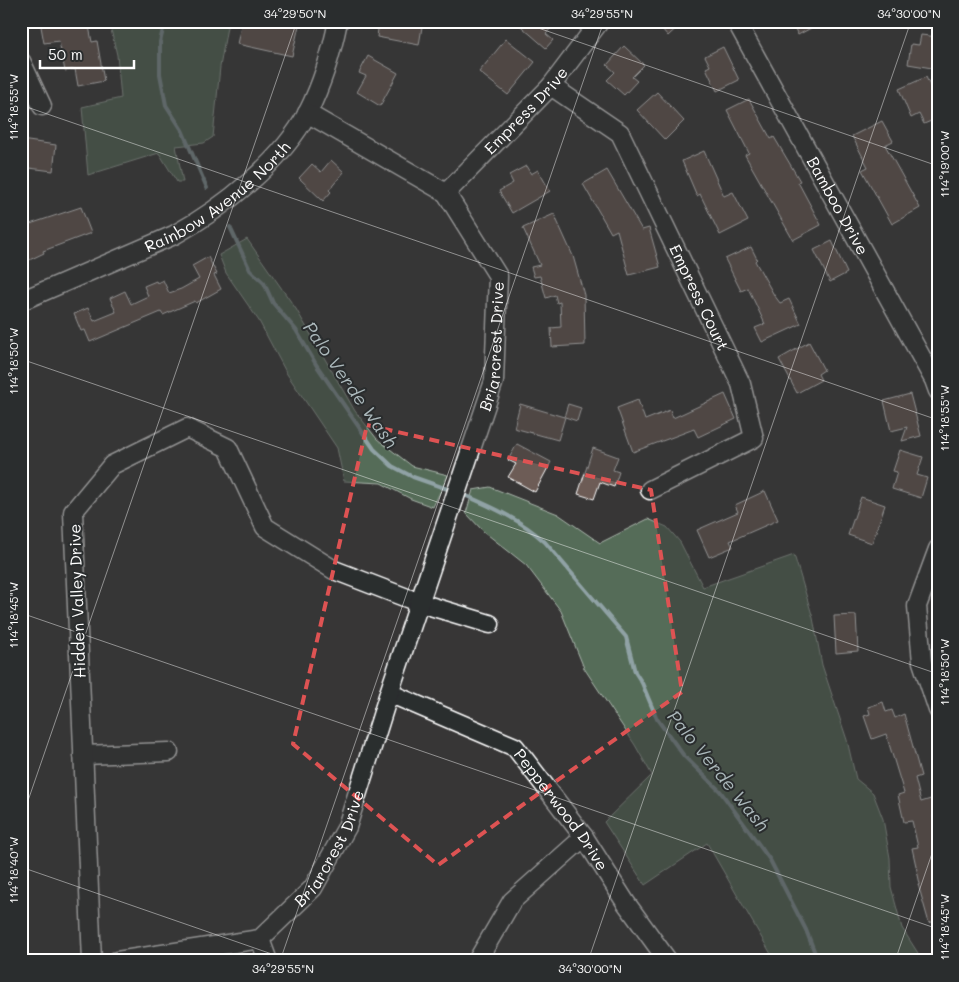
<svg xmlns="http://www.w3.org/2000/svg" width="959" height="982" viewBox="0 0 959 982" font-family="Mali,sans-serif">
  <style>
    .green { fill: #556c59; stroke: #aab6ac }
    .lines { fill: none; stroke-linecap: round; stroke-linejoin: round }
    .stream { stroke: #90a2a5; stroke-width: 4 }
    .building { fill: #6d5c56; stroke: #fff }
    .minor-casing { stroke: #fff; stroke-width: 21 }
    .minor { stroke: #2a2d2e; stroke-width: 18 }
    .marked { fill: none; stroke: #de5353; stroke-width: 4; stroke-dasharray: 10 6; stroke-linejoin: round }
    .ticks { fill: none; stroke: #fff; stroke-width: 1; stroke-opacity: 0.45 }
    .labels { text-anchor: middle; stroke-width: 4; stroke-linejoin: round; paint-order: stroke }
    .street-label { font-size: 16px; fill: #fff; stroke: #2a2d2e }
    .water-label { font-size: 18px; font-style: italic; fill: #acb9bc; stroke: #2a2d2e }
    .neatline { fill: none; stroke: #fff; stroke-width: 2 }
    .ticks-label { font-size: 12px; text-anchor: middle; fill: #fff }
  </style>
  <rect width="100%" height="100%" fill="#373636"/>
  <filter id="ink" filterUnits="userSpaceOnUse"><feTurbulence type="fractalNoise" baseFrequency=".02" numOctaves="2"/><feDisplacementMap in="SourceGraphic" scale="10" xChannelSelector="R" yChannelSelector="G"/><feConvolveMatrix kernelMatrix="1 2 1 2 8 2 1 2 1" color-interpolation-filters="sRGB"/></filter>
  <g filter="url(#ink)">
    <g class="green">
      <path d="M109 21H228L220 67 213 137 204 143 176 146 183 182H177L159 153 88 175 82 107 121 98 117 55Z"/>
      <path d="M247 239 296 309 355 411 377 439 412 466 448 475 433 507 411 499 381 483 344 481 337 448 287 374 259 321 226 273 219 255Z"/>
      <path d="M490 487 558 514 600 543 648 519 667 527 680 542 703 587 794 555 813 618 822 665 847 740 856 779 873 793 883 819 890 858 891 887 902 928 923 961H775L707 843 645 885 604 822 652 775 635 745 584 668 561 611 526 565 483 531 466 513 473 490Z"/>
    </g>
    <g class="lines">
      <g class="stream">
        <path d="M165 21 160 42V74L166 105 182 130 207 188"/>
        <path d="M230 227 250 270 264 283 273 303 296 330 317 366 374 449 392 466 413 477 453 491"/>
        <path d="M462 494C492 507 520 519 545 542L626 637 635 672 642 683 657 719 684 756 720 791 770 860 806 930 818 961"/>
      </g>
    </g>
    <g class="building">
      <path d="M40 21H88L92 42 97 41 104 81 78 86 75 69 65 71 59 41 44 43Z"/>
      <path d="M242 21H300L292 56 237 44Z"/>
      <path d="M379 21H423L419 45 377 37Z"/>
      <path d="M515 21H557L546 34 553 40 546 48Z"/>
      <path d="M655 21H684L668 36Z"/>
      <path d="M791 21H824L798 35Z"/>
      <path d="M921 35 938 37V69L908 64 911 44 919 45Z"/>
      <path d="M506 39 535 62 508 95 479 72Z"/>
      <path d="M624 46 644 65 632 77 637 81 624 95 607 80 615 72 607 65Z"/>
      <path d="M723 47 739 80 717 91 706 68 710 66 705 56Z"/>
      <path d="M368 56 398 73 380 106 357 92 366 76 359 73Z"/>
      <path d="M926 77 938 103V118L924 124 919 114 911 118 899 89Z"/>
      <path d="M657 92 684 121 665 140 637 110Z"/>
      <path d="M749 99 771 139 774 137 800 181 798 182 821 225 793 240 745 155 749 153 727 110Z"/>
      <path d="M882 121 893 141 885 145 920 208 892 224 862 170 868 167 852 136Z"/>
      <path d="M21 140 56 145 53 171 21 167Z"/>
      <path d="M704 151 724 196 733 192 748 221 720 235 700 194 697 196 682 161Z"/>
      <path d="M331 160 344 172 329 190 331 192 323 201 299 178 312 164 321 172Z"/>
      <path d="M526 166 531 174 538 170 550 191 512 213 499 191 513 183 509 175Z"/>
      <path d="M607 170 642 230 649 228 660 267 629 275 617 230 611 233 583 184Z"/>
      <path d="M81 207 91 233 43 251 44 253 21 264V227Z"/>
      <path d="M554 214 573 256 584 295 585 345 552 347 551 328 561 327 560 302 557 303 555 295 546 298 540 276 534 277 531 267 540 265 523 228Z"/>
      <path d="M832 241 847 273 830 282 814 250Z"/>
      <path d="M751 247 757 259 755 261 774 295 780 303 789 299 801 324 762 342 755 328 765 324 748 288 741 291 725 259Z"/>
      <path d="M208 257 217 274 214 275 221 289 196 303 195 301 163 315 161 312 90 342 85 330 81 331 74 314 88 308 94 321 116 312 110 298 125 291 131 304 148 296 144 286 156 281 157 283 163 280 169 293 181 289 199 279 192 266Z"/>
      <path d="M809 342 824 370 818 374 821 380 797 393 779 359Z"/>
      <path d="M725 394 736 419 698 437 694 429 633 452 617 408 638 400 645 420 670 410 673 418Z"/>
      <path d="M910 394 921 436 902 441 907 427 891 431 884 401Z"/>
      <path d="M520 404 564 417 568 404 581 408 577 421 565 417 558 440 514 428Z"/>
      <path d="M517 444 551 462 535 492 508 477 516 464 508 460Z"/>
      <path d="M593 448 618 457 613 470 619 472 614 487 600 482 594 499 578 494Z"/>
      <path d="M900 450 923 457 917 475 927 478 921 498 892 489 897 472 893 471Z"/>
      <path d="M765 491 778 520 730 541 733 547 709 557 697 530 738 512 735 505Z"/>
      <path d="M861 497 885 505 872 543 848 535Z"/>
      <path d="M856 615 858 651 836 653 834 616Z"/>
      <path d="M883 702 886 712 892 710 895 718 904 714 921 776 915 778 921 802 934 798 938 814 933 816 938 837V920L929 923 918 884H920L912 848 918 847 912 821 904 822 898 795 904 793 886 734 872 739 864 716 870 714 868 707Z"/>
    </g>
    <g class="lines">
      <g class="minor-casing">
        <g id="minor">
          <path id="s1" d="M736 21 934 380 938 391"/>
          <path d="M21 61 42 106"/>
          <path id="s2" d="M551 86 620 133 741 384 754 438 650 490"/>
          <path id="s3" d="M446 193 551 86 600 21"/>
          <path id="s4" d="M21 301 174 235C223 208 282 162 308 112 322 84 332 51 338 21"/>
          <path d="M938 549 917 606 922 662 938 710"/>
          <path id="s5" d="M389 693 515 747 584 837 626 903 668 961"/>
          <path d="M83 755 169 752"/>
          <path d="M260 939 268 961"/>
          <path d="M92 961 73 512 112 465 187 428 228 448 265 527 334 570 420 603 490 624"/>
          <path id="s6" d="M117 961 260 939 313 888 347 827 389 693 494 381 498 276 446 193 307 113"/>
          <path d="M477 961 512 901 584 837"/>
        </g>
      </g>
      <use href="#minor" class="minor"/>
    </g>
  </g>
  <path d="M0 0H959V982H0ZM367 425 651 490 682 692 438 865 293 744Z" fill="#373636" fill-opacity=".55" fill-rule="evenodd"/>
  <path class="marked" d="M367 425 651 490 682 692 438 865 293 744Z"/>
  <path class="ticks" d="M518 21 938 166M21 105 938 420M21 359 938 674M21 613 938 929M21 821 297 21M21 867 292 961M280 961 604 21M588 961 911 21M895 961 938 836"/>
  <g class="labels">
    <g class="street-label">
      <text dy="6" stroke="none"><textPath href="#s3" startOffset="115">Empress Drive</textPath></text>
      <text dy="6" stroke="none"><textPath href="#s4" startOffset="224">Rainbow Avenue North</textPath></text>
      <text dy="6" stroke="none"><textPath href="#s1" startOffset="211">Bamboo Drive</textPath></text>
      <text dy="6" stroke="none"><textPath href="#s2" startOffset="266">Empress Court</textPath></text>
      <text dy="6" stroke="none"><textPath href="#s6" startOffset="792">Briarcrest Drive</textPath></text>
      <text transform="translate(77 601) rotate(-92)" y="6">Hidden Valley Drive</text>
      <text dy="6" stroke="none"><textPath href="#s5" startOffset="215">Pepperwood Drive</textPath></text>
      <text dy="6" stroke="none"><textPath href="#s6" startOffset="261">Briarcrest Drive</textPath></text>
    </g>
    <g class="water-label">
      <text transform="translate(350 385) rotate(55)" y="6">Palo Verde Wash</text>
      <text transform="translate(718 771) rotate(51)" y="6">Palo Verde Wash</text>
    </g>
  </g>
  <rect width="959" height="982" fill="none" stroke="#2a2d2e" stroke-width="55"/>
  <path d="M40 60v8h94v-8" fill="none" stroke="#ffffff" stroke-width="2.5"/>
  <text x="48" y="60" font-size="15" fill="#ffffff" stroke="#2a2d2e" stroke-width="4" paint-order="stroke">50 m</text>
  <rect x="28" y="28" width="904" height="926" class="neatline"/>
  <g class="ticks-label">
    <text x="295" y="18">34°29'50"N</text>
    <text x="602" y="18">34°29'55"N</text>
    <text x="909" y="18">34°30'00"N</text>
    <text transform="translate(14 107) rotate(-90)" y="4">114°18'55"W</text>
    <text transform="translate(945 164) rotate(-90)" y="4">114°19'00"W</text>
    <text transform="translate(14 361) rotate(-90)" y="4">114°18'50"W</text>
    <text transform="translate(945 418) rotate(-90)" y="4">114°18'55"W</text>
    <text transform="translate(14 615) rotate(-90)" y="4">114°18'45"W</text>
    <text transform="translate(945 672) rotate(-90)" y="4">114°18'50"W</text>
    <text transform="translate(14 870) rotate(-90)" y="4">114°18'40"W</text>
    <text transform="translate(945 927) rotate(-90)" y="4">114°18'45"W</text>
    <text x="283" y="973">34°29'55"N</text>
    <text x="590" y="973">34°30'00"N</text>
  </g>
</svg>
